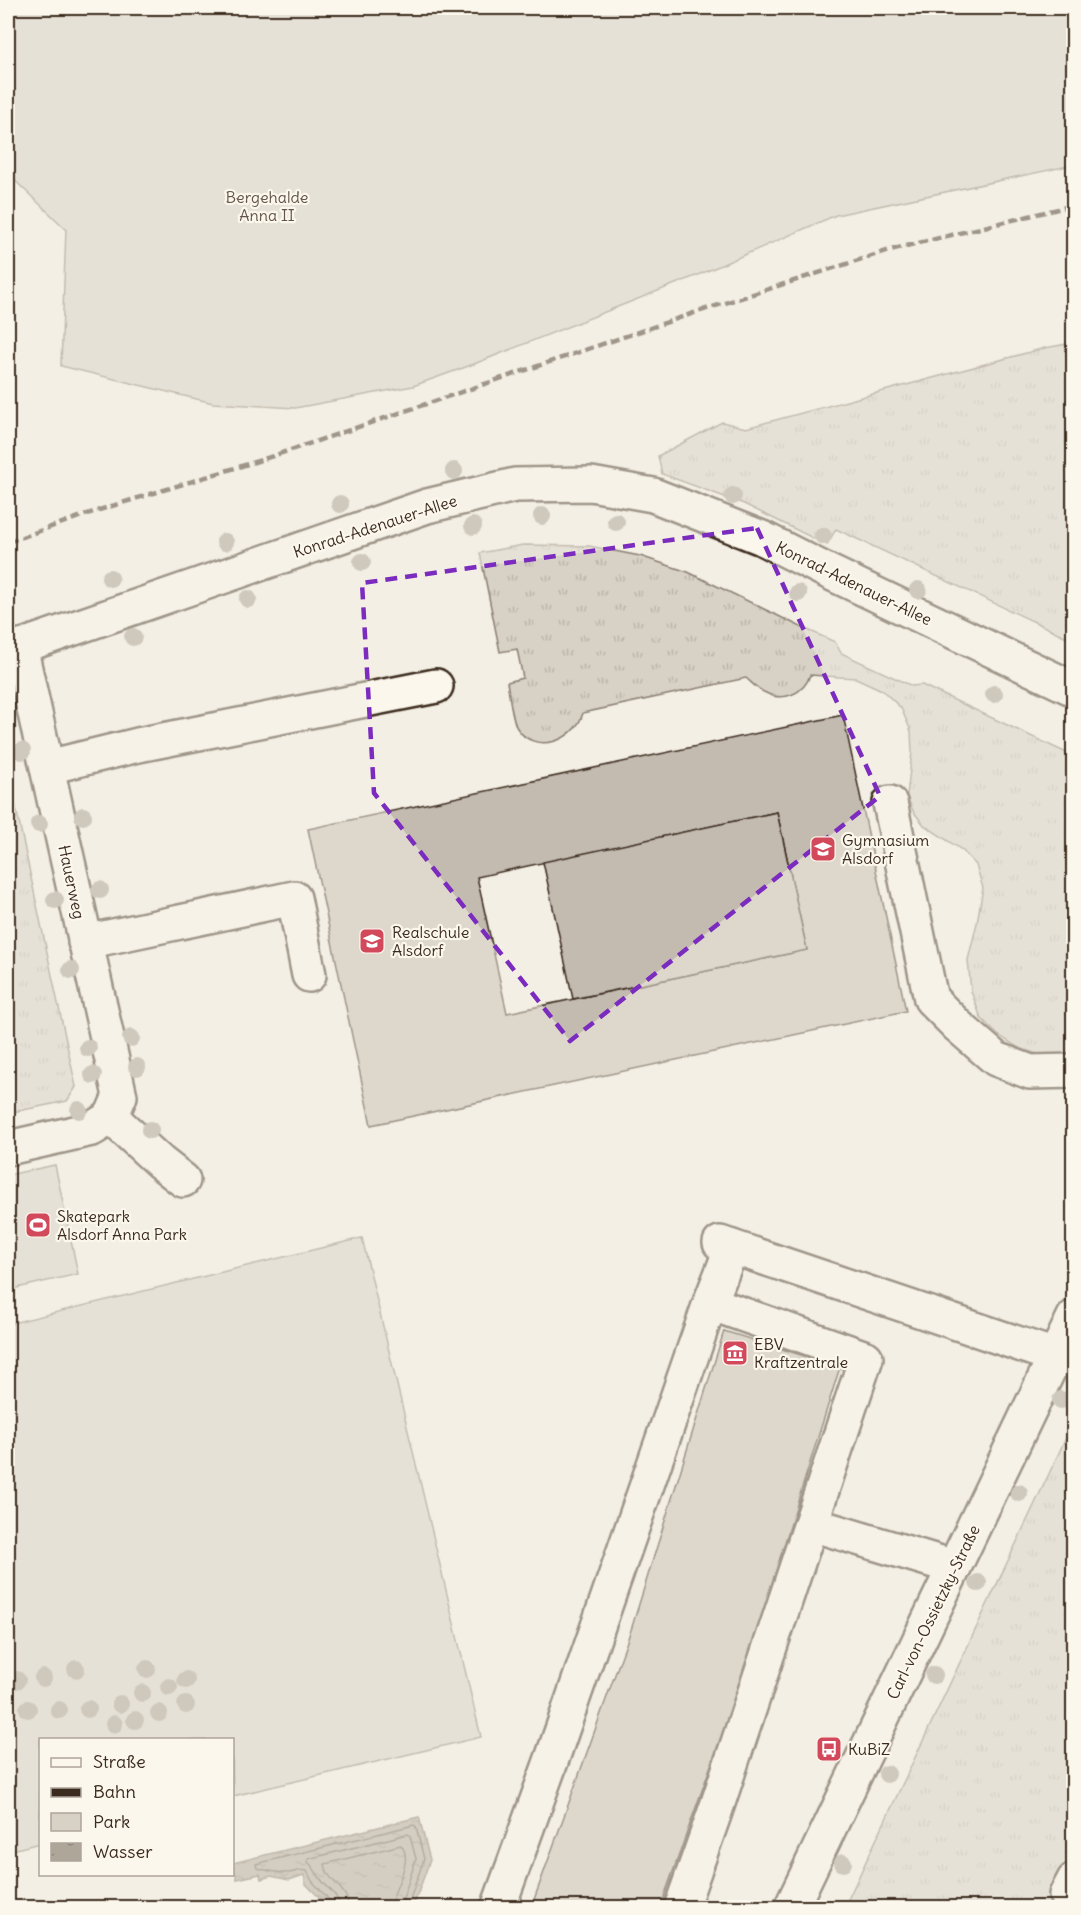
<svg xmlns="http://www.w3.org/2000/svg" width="1081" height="1915" viewBox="0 0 1081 1915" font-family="Delius,sans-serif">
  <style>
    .grass { fill: url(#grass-tufts); stroke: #8a7e72; stroke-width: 1.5 }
    .green { fill: #d8d1c6; stroke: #8a7e72; stroke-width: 1.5 }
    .water { fill: url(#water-ripples); stroke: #817468; stroke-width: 1.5 }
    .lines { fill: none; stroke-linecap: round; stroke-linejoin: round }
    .shore { stroke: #695c50; stroke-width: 1.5 }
    .building { fill: #c3bbb0; stroke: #3b2a1e; stroke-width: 1.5; fill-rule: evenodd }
    .minor-casing { stroke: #3b2a1e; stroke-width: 38 }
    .minor { stroke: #fbf7ec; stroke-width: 33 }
    .rail { stroke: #3b2a1e; stroke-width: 4.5; stroke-dasharray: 9 4.5; stroke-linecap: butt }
    .tree { fill: #a39a8e }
    .marked { fill: none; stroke: #7b2cbf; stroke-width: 4.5; stroke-dasharray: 12 8; stroke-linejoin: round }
    .labels { text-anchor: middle; stroke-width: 4.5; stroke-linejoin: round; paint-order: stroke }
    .park-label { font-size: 16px; fill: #625448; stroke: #fbf7ec }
    .street-label { font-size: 16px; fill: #3b2a1e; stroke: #fbf7ec }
    .poi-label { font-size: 16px; fill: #3b2a1e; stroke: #fbf7ec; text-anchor: start }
  </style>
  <defs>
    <pattern id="grass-tufts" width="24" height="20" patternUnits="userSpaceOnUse" patternTransform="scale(1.5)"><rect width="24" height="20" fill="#d8d1c6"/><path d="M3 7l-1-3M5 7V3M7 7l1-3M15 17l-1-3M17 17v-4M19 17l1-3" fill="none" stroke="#bab4aa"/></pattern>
    <pattern id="water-ripples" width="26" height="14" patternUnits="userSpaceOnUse" patternTransform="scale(1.5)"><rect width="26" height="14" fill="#afa69a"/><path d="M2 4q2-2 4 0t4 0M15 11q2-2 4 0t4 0" fill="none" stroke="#90877d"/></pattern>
  </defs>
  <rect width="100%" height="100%" fill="#f3efe4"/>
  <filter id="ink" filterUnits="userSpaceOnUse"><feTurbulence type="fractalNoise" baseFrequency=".0167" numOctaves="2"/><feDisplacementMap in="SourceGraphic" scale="12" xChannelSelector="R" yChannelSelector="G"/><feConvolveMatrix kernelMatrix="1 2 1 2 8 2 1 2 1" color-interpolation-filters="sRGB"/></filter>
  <g filter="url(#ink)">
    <g class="grass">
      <path d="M1073 343V640L836 529 827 545 744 504 662 474 658 456 722 422 746 428 1045 348Z"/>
      <path d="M523 545 589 546 640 556 688 572 799 626 835 642 841 653 912 686 922 685 1073 756V1056H1044L1019 1048 998 1035 981 1018 971 991 968 960 977 923 983 888 976 865 962 850 924 825 913 811 907 796 912 752 911 731 901 708 882 690 856 678 810 675C804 694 783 702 766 693 758 690 752 683 746 678L583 713C575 742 534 755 517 728 512 720 509 693 507 682L523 678 517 649 500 652 480 553Z"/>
      <path d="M8 771 76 1087 67 1101 8 1113Z"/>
      <path d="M1073 1423 1074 1856 1050 1907 844 1908Z"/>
    </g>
    <g class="green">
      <path d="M8 8H1073V165L836 215 698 275 474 364 413 386 295 408 213 403 61 366 66 229 8 174Z"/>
      <path d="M55 1165 78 1274 8 1290V1175Z"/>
      <path d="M362 1238 481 1737 233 1796 232 1740H40V1843L8 1851V1324Z"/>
    </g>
    <path class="water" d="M419 1817 430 1860 413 1907H329L306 1884 304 1875 289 1880 271 1876 261 1879 260 1874 237 1879 233 1863Z"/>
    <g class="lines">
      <g class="shore">
        <path d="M332 1908 331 1902 312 1881 307 1871C299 1869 294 1873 287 1873 276 1873 266 1870 257 1868L256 1864 414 1825 416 1827 424 1859 407 1908"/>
        <path d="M340 1908C339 1894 327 1889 320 1878 315 1872 314 1867 308 1862V1859L408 1834 410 1836 416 1859 400 1908"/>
        <path d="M349 1908C348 1887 326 1881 325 1864L401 1845C415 1862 392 1887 391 1908"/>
      </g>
    </g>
    <g class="building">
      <path d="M843 715 906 1011 371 1125 308 829ZM777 812 807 950 507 1013 477 877Z"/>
      <path d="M777 812 807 950 573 999 543 862Z"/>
      <path d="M724 1331 840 1367 745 1670 660 1908H531L631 1630Z"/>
    </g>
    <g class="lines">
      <g class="minor-casing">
        <g id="minor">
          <path d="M20 646 120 1096 111 1117"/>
          <path d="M8 651 427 506 515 485 591 484 653 495 762 538 831 573 1074 689"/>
          <path d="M48 767 138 745 436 686"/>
          <path d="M890 803 931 999 958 1026 996 1059 1030 1072 1074 1071"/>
          <path d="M85 942 294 898 309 975"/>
          <path d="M111 1117 160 1162 183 1180"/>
          <path d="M8 1148 92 1129 111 1117"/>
          <path d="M720 1243 1055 1356"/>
          <path d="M710 1303 732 1247"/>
          <path d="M811 1524 954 1567"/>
          <path d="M1074 1880 1066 1895 1074 1898"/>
          <path d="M498 1908 553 1756 710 1303 866 1358 716 1809 681 1908"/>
          <path d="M791 1908 1074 1317"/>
        </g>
      </g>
      <use href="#minor" class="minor"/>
      <path class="rail" d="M8 542 96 511 264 459 694 313 890 250 1074 205"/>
    </g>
    <g class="tree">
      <circle cx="454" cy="471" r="9"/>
      <circle cx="733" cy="496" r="9"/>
      <circle cx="340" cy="504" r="9"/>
      <circle cx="542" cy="516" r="9"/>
      <circle cx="616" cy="522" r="9"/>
      <circle cx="473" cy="526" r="9"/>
      <circle cx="823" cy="536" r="9"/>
      <circle cx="225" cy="542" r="9"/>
      <circle cx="362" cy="562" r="9"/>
      <circle cx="110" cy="578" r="9"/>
      <circle cx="918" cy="590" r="9"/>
      <circle cx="798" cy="593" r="9"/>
      <circle cx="248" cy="599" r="9"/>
      <circle cx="133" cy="637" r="9"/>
      <circle cx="994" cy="694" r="9"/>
      <circle cx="22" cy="751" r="9"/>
      <circle cx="83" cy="816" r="9"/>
      <circle cx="39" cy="824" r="9"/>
      <circle cx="100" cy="890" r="9"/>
      <circle cx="55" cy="900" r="9"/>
      <circle cx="71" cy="970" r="9"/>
      <circle cx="131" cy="1038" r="9"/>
      <circle cx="88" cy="1048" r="9"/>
      <circle cx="137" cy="1067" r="9"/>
      <circle cx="93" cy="1075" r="9"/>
      <circle cx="79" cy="1110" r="9"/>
      <circle cx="150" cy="1130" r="9"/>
      <circle cx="1061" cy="1400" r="9"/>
      <circle cx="1019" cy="1493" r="9"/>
      <circle cx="978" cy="1583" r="9"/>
      <circle cx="76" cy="1669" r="9"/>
      <circle cx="147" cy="1669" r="9"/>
      <circle cx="934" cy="1675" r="9"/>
      <circle cx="43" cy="1678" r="9"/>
      <circle cx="17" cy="1680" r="9"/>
      <circle cx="186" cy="1680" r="9"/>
      <circle cx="169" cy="1687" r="9"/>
      <circle cx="142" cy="1693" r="9"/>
      <circle cx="120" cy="1704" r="9"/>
      <circle cx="186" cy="1705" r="9"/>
      <circle cx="28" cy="1709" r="9"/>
      <circle cx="88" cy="1709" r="9"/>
      <circle cx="59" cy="1710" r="9"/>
      <circle cx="159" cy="1713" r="9"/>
      <circle cx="135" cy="1720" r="9"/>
      <circle cx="114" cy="1724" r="9"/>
      <circle cx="887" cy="1774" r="9"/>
      <circle cx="843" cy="1863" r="9"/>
    </g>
  </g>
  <path d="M0 0H1081V1915H0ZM757 528 880 796 570 1041 374 793 362 583Z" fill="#f3efe4" fill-opacity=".55" fill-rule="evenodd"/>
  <path class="marked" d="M757 528 880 796 570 1041 374 793 362 583Z"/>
  <defs>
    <g id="school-square" transform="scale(1.35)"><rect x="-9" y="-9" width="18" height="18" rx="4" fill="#d1495b" stroke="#fbf7ec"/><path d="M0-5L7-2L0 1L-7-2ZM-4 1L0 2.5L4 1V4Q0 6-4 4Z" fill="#fff"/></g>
    <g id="stadium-square" transform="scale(1.35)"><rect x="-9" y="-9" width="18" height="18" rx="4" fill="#d1495b" stroke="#fbf7ec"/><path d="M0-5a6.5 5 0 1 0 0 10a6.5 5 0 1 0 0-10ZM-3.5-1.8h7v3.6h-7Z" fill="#fff"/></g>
    <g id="museum-square" transform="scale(1.35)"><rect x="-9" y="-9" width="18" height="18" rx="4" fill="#d1495b" stroke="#fbf7ec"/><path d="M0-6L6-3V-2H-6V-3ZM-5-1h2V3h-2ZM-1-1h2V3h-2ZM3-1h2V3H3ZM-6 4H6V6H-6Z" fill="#fff"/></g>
    <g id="bus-square" transform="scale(1.35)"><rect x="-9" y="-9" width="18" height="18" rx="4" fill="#d1495b" stroke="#fbf7ec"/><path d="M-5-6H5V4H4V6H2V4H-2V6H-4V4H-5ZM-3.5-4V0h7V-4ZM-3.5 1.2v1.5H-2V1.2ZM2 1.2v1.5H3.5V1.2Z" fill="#fff"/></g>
  </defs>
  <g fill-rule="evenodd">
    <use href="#school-square" x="823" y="849"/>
    <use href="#school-square" x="372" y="941"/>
    <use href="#stadium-square" x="38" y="1225"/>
    <use href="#museum-square" x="735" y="1353"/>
    <use href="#bus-square" x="829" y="1749"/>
  </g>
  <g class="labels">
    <g class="park-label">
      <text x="267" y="203">Bergehalde<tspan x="267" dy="18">Anna II</tspan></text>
    </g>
    <g class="street-label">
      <text transform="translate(375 526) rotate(-18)" y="6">Konrad-Adenauer-Allee</text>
      <text transform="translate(854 583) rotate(26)" y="6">Konrad-Adenauer-Allee</text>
      <text transform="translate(72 882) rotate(78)" y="6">Hauerweg</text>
      <text transform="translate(933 1612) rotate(-64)" y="6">Carl-von-Ossietzky-Straße</text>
    </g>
    <g class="poi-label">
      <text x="842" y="846">Gymnasium<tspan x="842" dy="18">Alsdorf</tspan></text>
      <text x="392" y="938">Realschule<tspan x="392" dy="18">Alsdorf</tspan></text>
      <text x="57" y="1222">Skatepark<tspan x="57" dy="18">Alsdorf Anna Park</tspan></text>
      <text x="754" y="1350">EBV<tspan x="754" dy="18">Kraftzentrale</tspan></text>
      <text x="848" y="1755">KuBiZ</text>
    </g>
  </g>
  <rect width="1081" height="1915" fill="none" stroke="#fbf7ec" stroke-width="30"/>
  <rect x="15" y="15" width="1051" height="1885" fill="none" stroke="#3b2a1e" stroke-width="2" filter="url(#ink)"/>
  <rect x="39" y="1738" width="195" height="138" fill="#fbf7ec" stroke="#aea59a" stroke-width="1.5"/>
  <rect x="51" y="1758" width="30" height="9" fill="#fbf7ec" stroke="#aea59a" stroke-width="1.5"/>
  <text x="93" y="1768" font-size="18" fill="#3b2a1e">Straße</text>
  <rect x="51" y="1788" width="30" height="9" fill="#3b2a1e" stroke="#aea59a" stroke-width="1.5"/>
  <text x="93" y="1798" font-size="18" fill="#3b2a1e">Bahn</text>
  <rect x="51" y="1813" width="30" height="18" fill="#d8d1c6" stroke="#aea59a" stroke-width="1.5"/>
  <text x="93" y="1828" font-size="18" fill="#3b2a1e">Park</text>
  <rect x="51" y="1843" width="30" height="18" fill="url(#water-ripples)" stroke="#aea59a" stroke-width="1.5"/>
  <text x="93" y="1858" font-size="18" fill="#3b2a1e">Wasser</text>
</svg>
